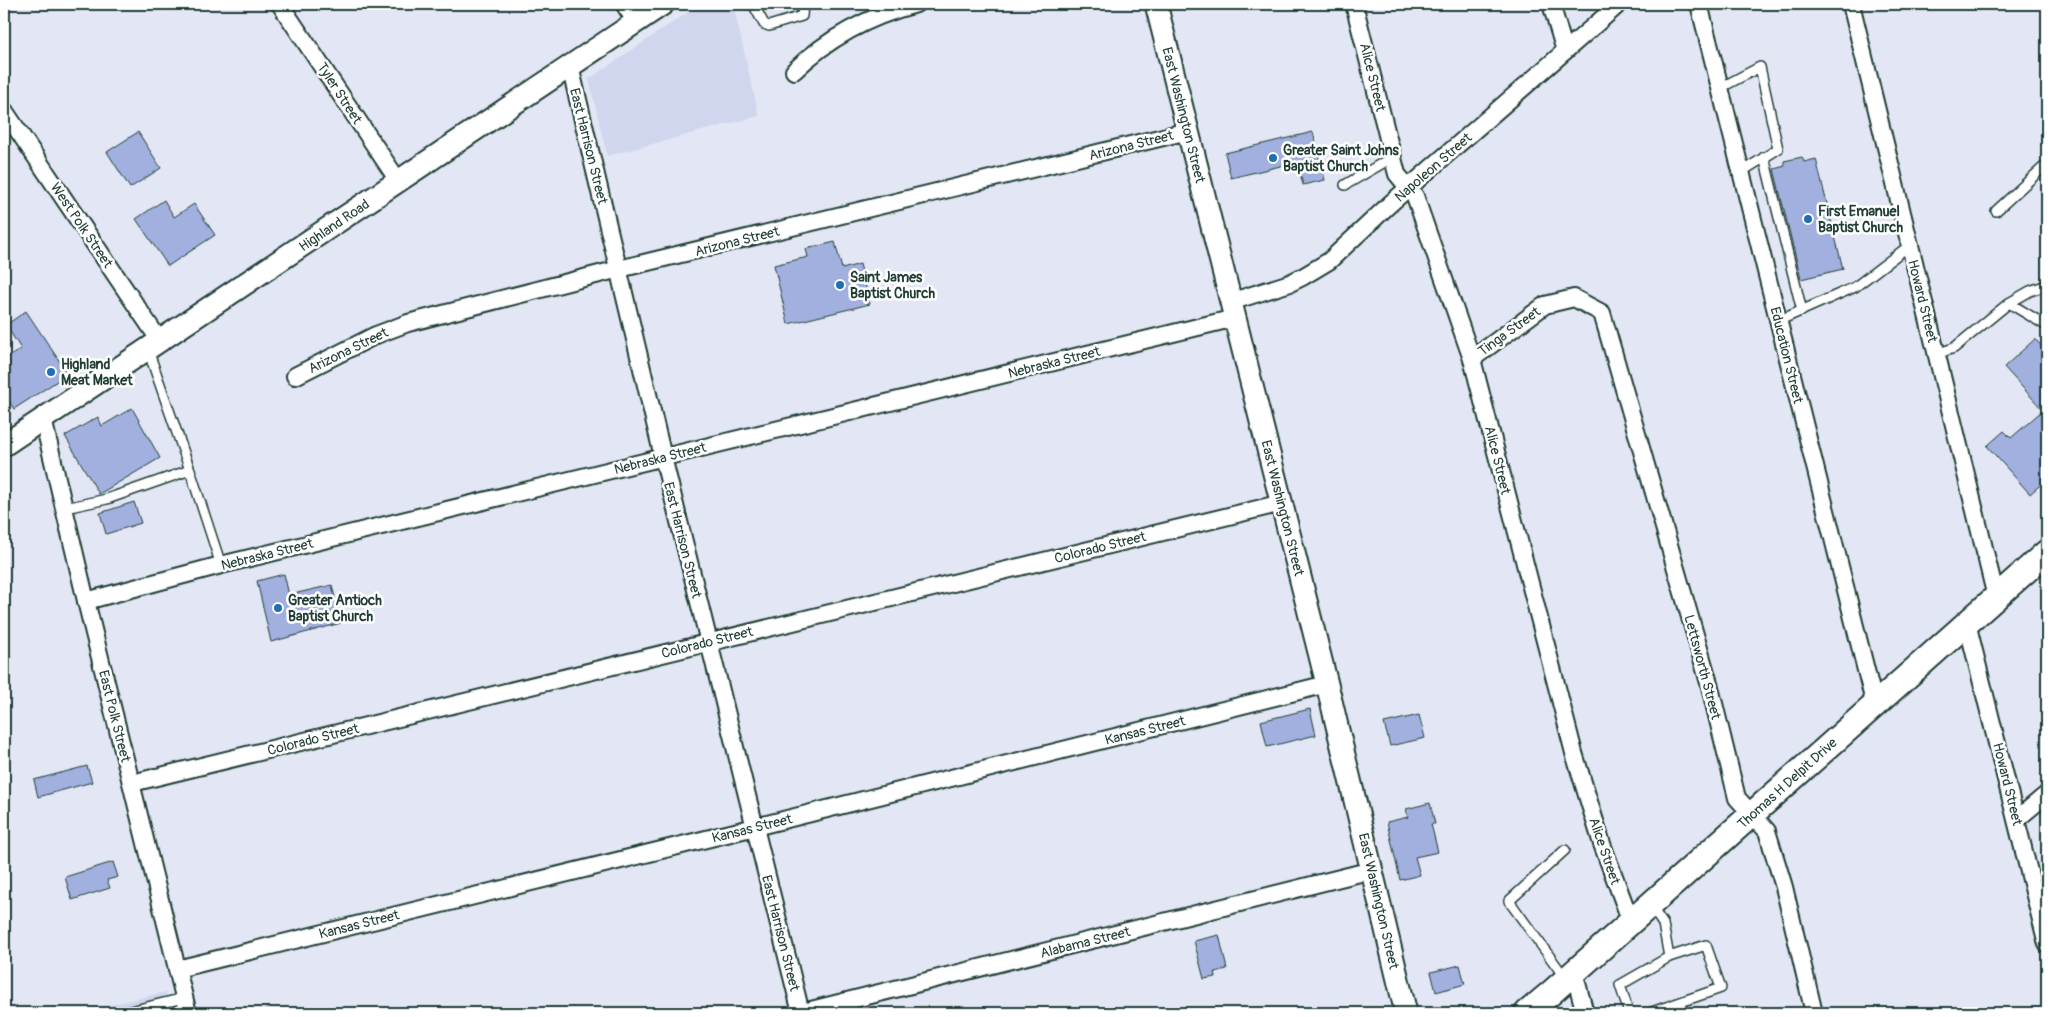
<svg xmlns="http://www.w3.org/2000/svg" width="2051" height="1017" viewBox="0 0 2051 1017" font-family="Pangolin,sans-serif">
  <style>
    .built { fill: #cfd6ee }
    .building { fill: #a1b0df; stroke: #1f3d34 }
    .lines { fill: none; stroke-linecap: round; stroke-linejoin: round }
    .service-casing { stroke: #1f3d34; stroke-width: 12 }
    .minor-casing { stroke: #1f3d34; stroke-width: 20 }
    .tertiary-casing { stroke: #1f3d34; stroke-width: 25 }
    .secondary-casing { stroke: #1f3d34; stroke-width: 28 }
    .service { stroke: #fff; stroke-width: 9 }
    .minor { stroke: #fff; stroke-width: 16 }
    .tertiary { stroke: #fff; stroke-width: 21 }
    .secondary { stroke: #fff; stroke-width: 24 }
    .poi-dot { fill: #1f6fb2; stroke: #fff; stroke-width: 2 }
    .labels { text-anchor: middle; stroke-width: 5; stroke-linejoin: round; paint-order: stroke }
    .street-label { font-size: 14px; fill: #1f3d34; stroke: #fff }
    .poi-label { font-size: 14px; font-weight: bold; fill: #1f3d34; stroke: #fff; text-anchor: start }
  </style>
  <rect width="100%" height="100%" fill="#e3e7f5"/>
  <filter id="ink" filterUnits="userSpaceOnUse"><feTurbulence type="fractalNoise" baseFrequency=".02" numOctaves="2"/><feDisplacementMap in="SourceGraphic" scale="10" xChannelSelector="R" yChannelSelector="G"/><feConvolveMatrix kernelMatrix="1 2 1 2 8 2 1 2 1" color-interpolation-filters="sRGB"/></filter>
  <g filter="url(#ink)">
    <g class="built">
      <path d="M700 4H733L759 116 607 156 589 79Z"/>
      <path d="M166 992 170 1013H74Z"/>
    </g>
    <g class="building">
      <path d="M138 132 161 168 130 188 107 152Z"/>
      <path d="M1313 132 1325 180 1303 185 1297 162 1231 178 1225 153Z"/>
      <path d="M1802 157 1804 162 1816 159 1843 269 1801 279 1774 169 1785 166 1784 161Z"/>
      <path d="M164 200 174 217 194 204 215 235 168 266 136 219Z"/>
      <path d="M835 242 842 269 860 264 870 304 788 324 774 265 808 257 806 249Z"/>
      <path d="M26 311 68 374 14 409 4 393V360L21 349 6 325Z"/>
      <path d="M2035 339 2047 352V473L2043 477 2046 480 2030 494 1987 446 2004 431 2011 438 2043 410 2004 367Z"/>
      <path d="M132 408 160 458 99 494 65 436 98 417 102 426Z"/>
      <path d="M134 502 141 523 106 534 100 513Z"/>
      <path d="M284 574 289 595 332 585 341 623 271 642 257 581Z"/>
      <path d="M1310 709 1316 735 1267 747 1261 721Z"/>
      <path d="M1419 715 1425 738 1390 746 1384 723Z"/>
      <path d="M87 766 92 782 38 797 34 780Z"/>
      <path d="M1430 803 1435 824H1431L1438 852 1415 857 1420 875 1400 880 1387 822 1408 817 1406 809Z"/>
      <path d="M113 862 118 877 107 880 110 888 72 900 65 877Z"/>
      <path d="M1219 935 1227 969 1215 972 1216 977 1204 979 1194 941Z"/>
      <path d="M1460 965 1465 984 1436 992 1431 972Z"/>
    </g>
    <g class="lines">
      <g class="service-casing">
        <g id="service">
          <path d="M753 4 764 24 769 26 802 16 803 4"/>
          <path d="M1720 88 1760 67 1778 149 1741 172"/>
          <path d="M1764 157 1802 311"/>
          <path d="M1345 185 1393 157"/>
          <path d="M1996 211 2047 164"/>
          <path d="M2009 303 2047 326"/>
          <path d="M1778 321 1855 287 1910 245"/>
          <path d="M1936 354 1954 348 2009 303 2030 291 2047 285"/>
          <path d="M190 470 221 565"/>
          <path d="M65 508 107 499 190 470 148 350"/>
          <path d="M1565 850 1509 901 1566 979"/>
          <path d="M1650 905 1663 924 1669 957"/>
          <path d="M122 1013 184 998"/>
          <path d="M1629 1013 1620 985 1669 957 1706 945 1721 988 1649 1013"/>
        </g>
      </g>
      <g class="minor-casing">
        <g id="minor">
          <path d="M280 4 399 182"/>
          <path d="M624 4 636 22"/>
          <path d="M1354 4 1397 174 1415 196 1472 359 1574 753 1602 844 1631 922"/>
          <path d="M1551 4 1565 51"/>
          <path d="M1699 4 1875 706"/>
          <path d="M1851 4 1996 597"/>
          <path d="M570 66 663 457 801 1013"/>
          <path d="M794 71C828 38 870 16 916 4"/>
          <path d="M4 110 160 341"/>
          <path d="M1230 302 1290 283 1304 276 1329 261 1391 203 1619 4"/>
          <path d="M1472 359 1545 305 1574 298 1602 313 1709 683 1737 798 1767 831 1784 887 1814 1013"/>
          <path d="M295 376 376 335 408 323 619 269 1188 131"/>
          <path d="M43 419 86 601 188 1013"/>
          <path d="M86 601 221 565 1235 318"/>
          <path d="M1967 623 2047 944"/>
          <path d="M132 783 1282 503"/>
          <path d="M2017 819 2047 794"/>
          <path d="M177 969 755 827 1327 684"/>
          <path d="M1574 972 1585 1013"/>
          <path d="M799 1013 1372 870"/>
        </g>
      </g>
      <g class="tertiary-casing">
        <g id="tertiary">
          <path d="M1156 4 1327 684 1406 1013"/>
          <path d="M4 445 663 4"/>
        </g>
      </g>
      <g class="secondary-casing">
        <path id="secondary" d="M1527 1013 1552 992 2047 552"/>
      </g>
      <use href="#service" class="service"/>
      <use href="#minor" class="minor"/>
      <use href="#tertiary" class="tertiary"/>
      <use href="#secondary" class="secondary"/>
    </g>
  </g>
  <g class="poi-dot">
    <circle cx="1273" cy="158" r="5"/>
    <circle cx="1808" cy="219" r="5"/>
    <circle cx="840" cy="285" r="5"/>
    <circle cx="51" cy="372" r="5"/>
    <circle cx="278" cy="608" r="5"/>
  </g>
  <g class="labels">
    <g class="street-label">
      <text transform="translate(1373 77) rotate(76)" y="5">Alice Street</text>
      <text transform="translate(340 93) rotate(57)" y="5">Tyler Street</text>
      <text transform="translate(1184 115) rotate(76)" y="5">East Washington Street</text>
      <text transform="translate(1131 145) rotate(-14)" y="5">Arizona Street</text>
      <text transform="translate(589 146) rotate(76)" y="5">East Harrison Street</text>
      <text transform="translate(1433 167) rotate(-41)" y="5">Napoleon Street</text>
      <text transform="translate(82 225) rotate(56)" y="5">West Polk Street</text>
      <text transform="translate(334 225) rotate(-34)" y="5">Highland Road</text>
      <text transform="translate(737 241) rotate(-14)" y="5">Arizona Street</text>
      <text transform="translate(1923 301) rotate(76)" y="5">Howard Street</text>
      <text transform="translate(1509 331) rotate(-36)" y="5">Tinga Street</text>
      <text transform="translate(348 350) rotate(-26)" y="5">Arizona Street</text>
      <text transform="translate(1787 355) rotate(76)" y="5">Education Street</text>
      <text transform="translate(1054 362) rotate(-14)" y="5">Nebraska Street</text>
      <text transform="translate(660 458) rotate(-14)" y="5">Nebraska Street</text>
      <text transform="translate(1498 460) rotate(76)" y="5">Alice Street</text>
      <text transform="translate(1283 508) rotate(76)" y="5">East Washington Street</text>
      <text transform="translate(683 540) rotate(76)" y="5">East Harrison Street</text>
      <text transform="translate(1100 547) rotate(-14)" y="5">Colorado Street</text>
      <text transform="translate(267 554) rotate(-14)" y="5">Nebraska Street</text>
      <text transform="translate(707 642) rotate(-14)" y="5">Colorado Street</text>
      <text transform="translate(1703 667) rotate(75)" y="5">Lettsworth Street</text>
      <text transform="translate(115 716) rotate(76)" y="5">East Polk Street</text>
      <text transform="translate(1145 730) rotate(-14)" y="5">Kansas Street</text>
      <text transform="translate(313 739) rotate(-14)" y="5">Colorado Street</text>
      <text transform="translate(1787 783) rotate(-42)" y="5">Thomas H Delpit Drive</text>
      <text transform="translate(2008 784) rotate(76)" y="5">Howard Street</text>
      <text transform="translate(752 828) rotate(-14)" y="5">Kansas Street</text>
      <text transform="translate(1605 851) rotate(71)" y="5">Alice Street</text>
      <text transform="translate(1379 901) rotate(77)" y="5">East Washington Street</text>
      <text transform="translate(359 924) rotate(-14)" y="5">Kansas Street</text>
      <text transform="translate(781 933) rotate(76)" y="5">East Harrison Street</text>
      <text transform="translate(1085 942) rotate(-14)" y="5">Alabama Street</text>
    </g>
    <g class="poi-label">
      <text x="1283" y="155">Greater Saint Johns<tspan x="1283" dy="16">Baptist Church</tspan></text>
      <text x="1818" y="216">First Emanuel<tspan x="1818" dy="16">Baptist Church</tspan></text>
      <text x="850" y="282">Saint James<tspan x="850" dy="16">Baptist Church</tspan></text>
      <text x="61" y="369">Highland<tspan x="61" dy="16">Meat Market</tspan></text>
      <text x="288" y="605">Greater Antioch<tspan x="288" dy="16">Baptist Church</tspan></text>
    </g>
  </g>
  <rect width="2051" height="1017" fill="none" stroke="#fff" stroke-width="20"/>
  <rect x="10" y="10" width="2031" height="997" fill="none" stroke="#1f3d34" stroke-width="2" filter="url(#ink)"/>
</svg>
